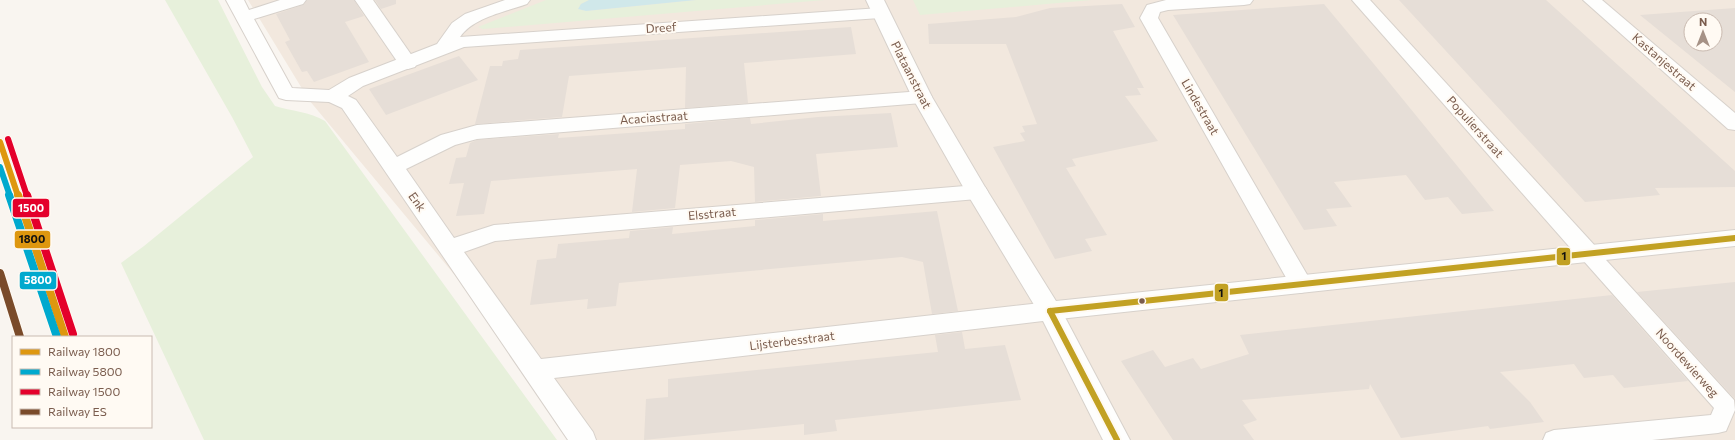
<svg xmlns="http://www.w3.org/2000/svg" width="1735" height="440" viewBox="0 0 1735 440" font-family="Commissioner,sans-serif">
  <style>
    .residential { fill: #f2e8de; fill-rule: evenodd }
    .green { fill: #e7f0db }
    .water { fill: #d0e8ea }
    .building { fill: #e6ded7; fill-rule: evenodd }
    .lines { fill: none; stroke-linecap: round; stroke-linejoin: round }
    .service-casing { stroke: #d7d1cb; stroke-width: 2 }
    .pedestrian-casing { stroke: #d7d1cb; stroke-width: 2 }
    .minor-casing { stroke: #d7d1cb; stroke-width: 2 }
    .tertiary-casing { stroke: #d7d1cb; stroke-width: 2 }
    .service { fill: #fefefd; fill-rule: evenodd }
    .pedestrian { fill: #fefefd; fill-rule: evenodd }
    .minor { fill: #fefefd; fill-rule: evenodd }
    .tertiary { fill: #fefefd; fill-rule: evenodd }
    .bus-1-casing { stroke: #fffaf3; stroke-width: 10 }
    .bus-1 { stroke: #c2a123; stroke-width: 6 }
    .rail-1-far1-casing { stroke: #fffaf3; stroke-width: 8 }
    .rail-1-casing { stroke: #fffaf3; stroke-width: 10 }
    .rail-2-far1-casing { stroke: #fffaf3; stroke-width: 8 }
    .rail-2-casing { stroke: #fffaf3; stroke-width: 10 }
    .rail-3-far1-casing { stroke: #fffaf3; stroke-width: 8 }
    .rail-3-casing { stroke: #fffaf3; stroke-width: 10 }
    .rail-4-casing { stroke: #fffaf3; stroke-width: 10 }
    .rail-1-far1 { stroke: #de970f; stroke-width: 6 }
    .rail-1 { stroke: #de970f; stroke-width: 8 }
    .rail-2-far1 { stroke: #00a9ce; stroke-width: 6 }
    .rail-2 { stroke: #00a9ce; stroke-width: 8 }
    .rail-3-far1 { stroke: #e4002b; stroke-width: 6 }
    .rail-3 { stroke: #e4002b; stroke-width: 8 }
    .rail-4 { stroke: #7a4b2a; stroke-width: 8 }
    .bus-dot { fill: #7a5c4d; stroke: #fffaf3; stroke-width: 1.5 }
    .labels { text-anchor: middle; stroke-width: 4; stroke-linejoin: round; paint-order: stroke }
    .street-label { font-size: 12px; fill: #7a5c4d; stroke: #fffaf3 }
    .line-badge { stroke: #fffaf3; stroke-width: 1.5 }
    .badge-label { font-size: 11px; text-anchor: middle; font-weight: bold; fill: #fff }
    .pale-badge-label { font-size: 11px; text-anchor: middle; font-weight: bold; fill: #111 }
  </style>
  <rect width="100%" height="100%" fill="#f9f5f0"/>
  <path class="residential" d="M248 0H1735V440H592L309 100ZM1691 20H1715V44H1691Z"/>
  <g class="green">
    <path d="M165 0H218L262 87 275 106C291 111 310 112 325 121L557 440H204L121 263 144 246 253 157 232 117Z"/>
    <path d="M546 0H589L581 4 578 9 586 11 696 0H825L483 29 478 27Z"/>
    <path d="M913 0H1092L920 15Z"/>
  </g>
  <path class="water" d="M589 0H696L586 11 578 9 581 4Z"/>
  <g class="building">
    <path d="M307 0H354L364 16 345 22 369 62 314 82 307 71 302 72 285 42 290 40 276 14 303 5Z"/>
    <path d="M375 0H396V4L381 9Z"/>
    <path d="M1399 0H1546L1735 171V187L1655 188 1660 195 1585 202Z"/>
    <path d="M1122 4 1135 27 1113 31 1144 88H1137L1141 95 1125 96 1158 141 1072 159 1076 166 1066 168 1107 235 1085 239 1092 251 1055 259 993 147 1025 141 1020 133 1025 132 1022 126 1037 124 1006 44H929L928 24 1016 17 1050 8Z"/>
    <path d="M1324 4 1383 75 1494 211 1462 214 1448 197 1425 200 1406 175 1334 182 1352 207 1326 209 1337 226 1304 230 1173 15Z"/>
    <path d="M1735 8V92L1640 15ZM1691 20H1715V44H1691Z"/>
    <path d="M851 27 856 54 744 63 748 103 685 108 686 67 569 76 562 117 475 124 490 66H502L503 61 518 59 520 50Z"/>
    <path d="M459 56 478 80 386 115 369 89Z"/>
    <path d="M891 113 898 147 816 154 821 196 755 202 754 167 731 161 680 165 675 208 632 212 637 169 491 181 484 214 456 216 464 183 449 184 456 158 466 157 470 143 477 140 559 134 558 138 685 129V124L750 118 751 124 818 117Z"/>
    <path d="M937 211 958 311 932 314 923 262 902 257 619 283 616 306 587 309 588 299 530 305 537 260 556 258 558 244 629 238 630 231 673 227 672 234 755 226V220L823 214V221Z"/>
    <path d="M1735 282V399L1637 292Z"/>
    <path d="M1612 295 1688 381 1624 388 1613 375 1584 378 1574 364 1500 372 1530 402 1544 422 1490 429 1488 426 1401 438 1370 384 1369 389 1242 400 1257 420 1243 425 1254 440H1173L1121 361 1153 350 1165 367 1193 358 1201 369 1249 354 1240 335Z"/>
    <path d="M962 332 965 349 1005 345 1021 400 835 420 837 431 804 435V424L644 440 646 399 668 397V379L937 352H938L935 335Z"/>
  </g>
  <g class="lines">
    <g class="service-casing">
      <path id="service" d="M1589 247 1596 249 1734 400 1735 410 1726 431 1718 433 1652 440H1543L1546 433 1554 430 1711 415 1714 408 1582 259 1580 254 1582 249Z"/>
    </g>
    <g class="pedestrian-casing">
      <path id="pedestrian" d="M355 0H373L417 63 415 67 408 69 401 67Z"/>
    </g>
    <g class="minor-casing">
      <g id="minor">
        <path d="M226 0H244L249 10 280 0H306L303 4 254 19 292 88 329 90 349 78 437 44 452 23 465 14 505 0H530L527 4C505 12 474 17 460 37L880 8 886 9 889 13 886 17 880 18 464 47 363 86 348 96 356 100 397 157 441 135 477 125 922 91 929 93 932 97 929 101 922 103 477 139 455 145 406 169 454 238 494 225 977 185 985 187 988 192 985 197 977 199 495 241 464 252 541 359 1050 302 1058 304 1130 440H1103L1043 321 554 378 593 432 596 440H568L342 108 329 102 286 100 279 98Z"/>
        <path d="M1166 0H1253L1250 4 1244 5 1168 10 1160 12 1158 18 1309 278 1313 284 1309 290 1301 293 1293 290 1140 18 1147 5Z"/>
        <path d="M1352 0H1370L1597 248 1600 254 1597 260 1589 262 1581 260Z"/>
        <path d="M1583 0H1602L1735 113V130L1728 129Z"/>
      </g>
    </g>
    <g class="tertiary-casing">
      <path id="tertiary" d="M866 0H884L932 97 985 187 1056 301 1735 230V246L1050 320 1042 318 966 192 912 97Z"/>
    </g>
    <use href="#service" class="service"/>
    <use href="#pedestrian" class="pedestrian"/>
    <use href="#minor" class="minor"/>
    <use href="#tertiary" class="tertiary"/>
    <g class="bus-1-casing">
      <g id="bus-1">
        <path d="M1050 311 1735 238"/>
        <path d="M1050 311 1117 440"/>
      </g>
    </g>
    <use href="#bus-1" class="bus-1"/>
    <g class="rail-1-far1-casing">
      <path id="rail-1-far1" d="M0 142 18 196"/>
    </g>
    <g class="rail-1-casing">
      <path id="rail-1" d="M18 195 65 337"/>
    </g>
    <g class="rail-2-far1-casing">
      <path id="rail-2-far1" d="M0 167 10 196"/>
    </g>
    <g class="rail-2-casing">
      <path id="rail-2" d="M9 195 57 337"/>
    </g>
    <g class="rail-3-far1-casing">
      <path id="rail-3-far1" d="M8 139 27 196"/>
    </g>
    <g class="rail-3-casing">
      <path id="rail-3" d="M27 195 73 334"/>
    </g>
    <g class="rail-4-casing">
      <path id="rail-4" d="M0 273 20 337"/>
    </g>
    <use href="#rail-1-far1" class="rail-1-far1"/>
    <use href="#rail-1" class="rail-1"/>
    <use href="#rail-2-far1" class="rail-2-far1"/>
    <use href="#rail-2" class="rail-2"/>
    <use href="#rail-3-far1" class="rail-3-far1"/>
    <use href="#rail-3" class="rail-3"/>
    <use href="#rail-4" class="rail-4"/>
  </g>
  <circle class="bus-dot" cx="1142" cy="301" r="3.5"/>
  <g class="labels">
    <g class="street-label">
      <text transform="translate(661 28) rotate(-4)" y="4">Dreef</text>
      <text transform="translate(1664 62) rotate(41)" y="4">Kastanjestraat</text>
      <text transform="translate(911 75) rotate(63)" y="4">Plataanstraat</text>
      <text transform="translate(1200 107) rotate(60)" y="4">Lindestraat</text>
      <text transform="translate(654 118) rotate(-4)" y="4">Acaciastraat</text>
      <text transform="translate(1475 127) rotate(48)" y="4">Populierstraat</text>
      <text transform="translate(417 202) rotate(55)" y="4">Enk</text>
      <text transform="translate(712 214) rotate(-5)" y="4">Elsstraat</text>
      <text transform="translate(792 341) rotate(-7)" y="4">Lijsterbesstraat</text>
      <text transform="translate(1687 363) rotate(48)" y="4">Noordewierweg</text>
    </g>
  </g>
  <g class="line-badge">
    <rect x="12" y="198" width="38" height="20" rx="4" fill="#e4002b"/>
    <rect x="14" y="230" width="37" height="19" rx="4" fill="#de970f"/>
    <rect x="1556" y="247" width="15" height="19" rx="4" fill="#c2a123"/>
    <rect x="19" y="271" width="38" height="19" rx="4" fill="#00a9ce"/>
    <rect x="1214" y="283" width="15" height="19" rx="4" fill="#c2a123"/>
  </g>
  <g class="badge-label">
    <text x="31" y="212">1500</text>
    <text x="38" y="284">5800</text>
  </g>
  <g class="pale-badge-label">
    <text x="32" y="243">1800</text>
    <text x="1564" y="260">1</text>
    <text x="1221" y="297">1</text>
  </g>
  <rect x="12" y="336" width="140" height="92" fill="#fffaf3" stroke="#cabbb1"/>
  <rect x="20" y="349" width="20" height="6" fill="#de970f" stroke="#cabbb1"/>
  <text x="48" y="356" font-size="12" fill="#7a5c4d">Railway 1800</text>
  <rect x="20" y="369" width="20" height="6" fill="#00a9ce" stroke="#cabbb1"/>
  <text x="48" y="376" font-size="12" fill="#7a5c4d">Railway 5800</text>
  <rect x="20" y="389" width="20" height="6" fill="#e4002b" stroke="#cabbb1"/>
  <text x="48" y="396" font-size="12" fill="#7a5c4d">Railway 1500</text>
  <rect x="20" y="409" width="20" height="6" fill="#7a4b2a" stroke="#cabbb1"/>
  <text x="48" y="416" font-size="12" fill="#7a5c4d">Railway ES</text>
  <g transform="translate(1703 32)"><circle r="19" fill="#fffaf3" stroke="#cabbb1"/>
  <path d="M0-3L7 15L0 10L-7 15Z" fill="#a69286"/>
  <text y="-6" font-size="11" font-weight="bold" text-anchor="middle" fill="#7a5c4d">N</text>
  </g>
</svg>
